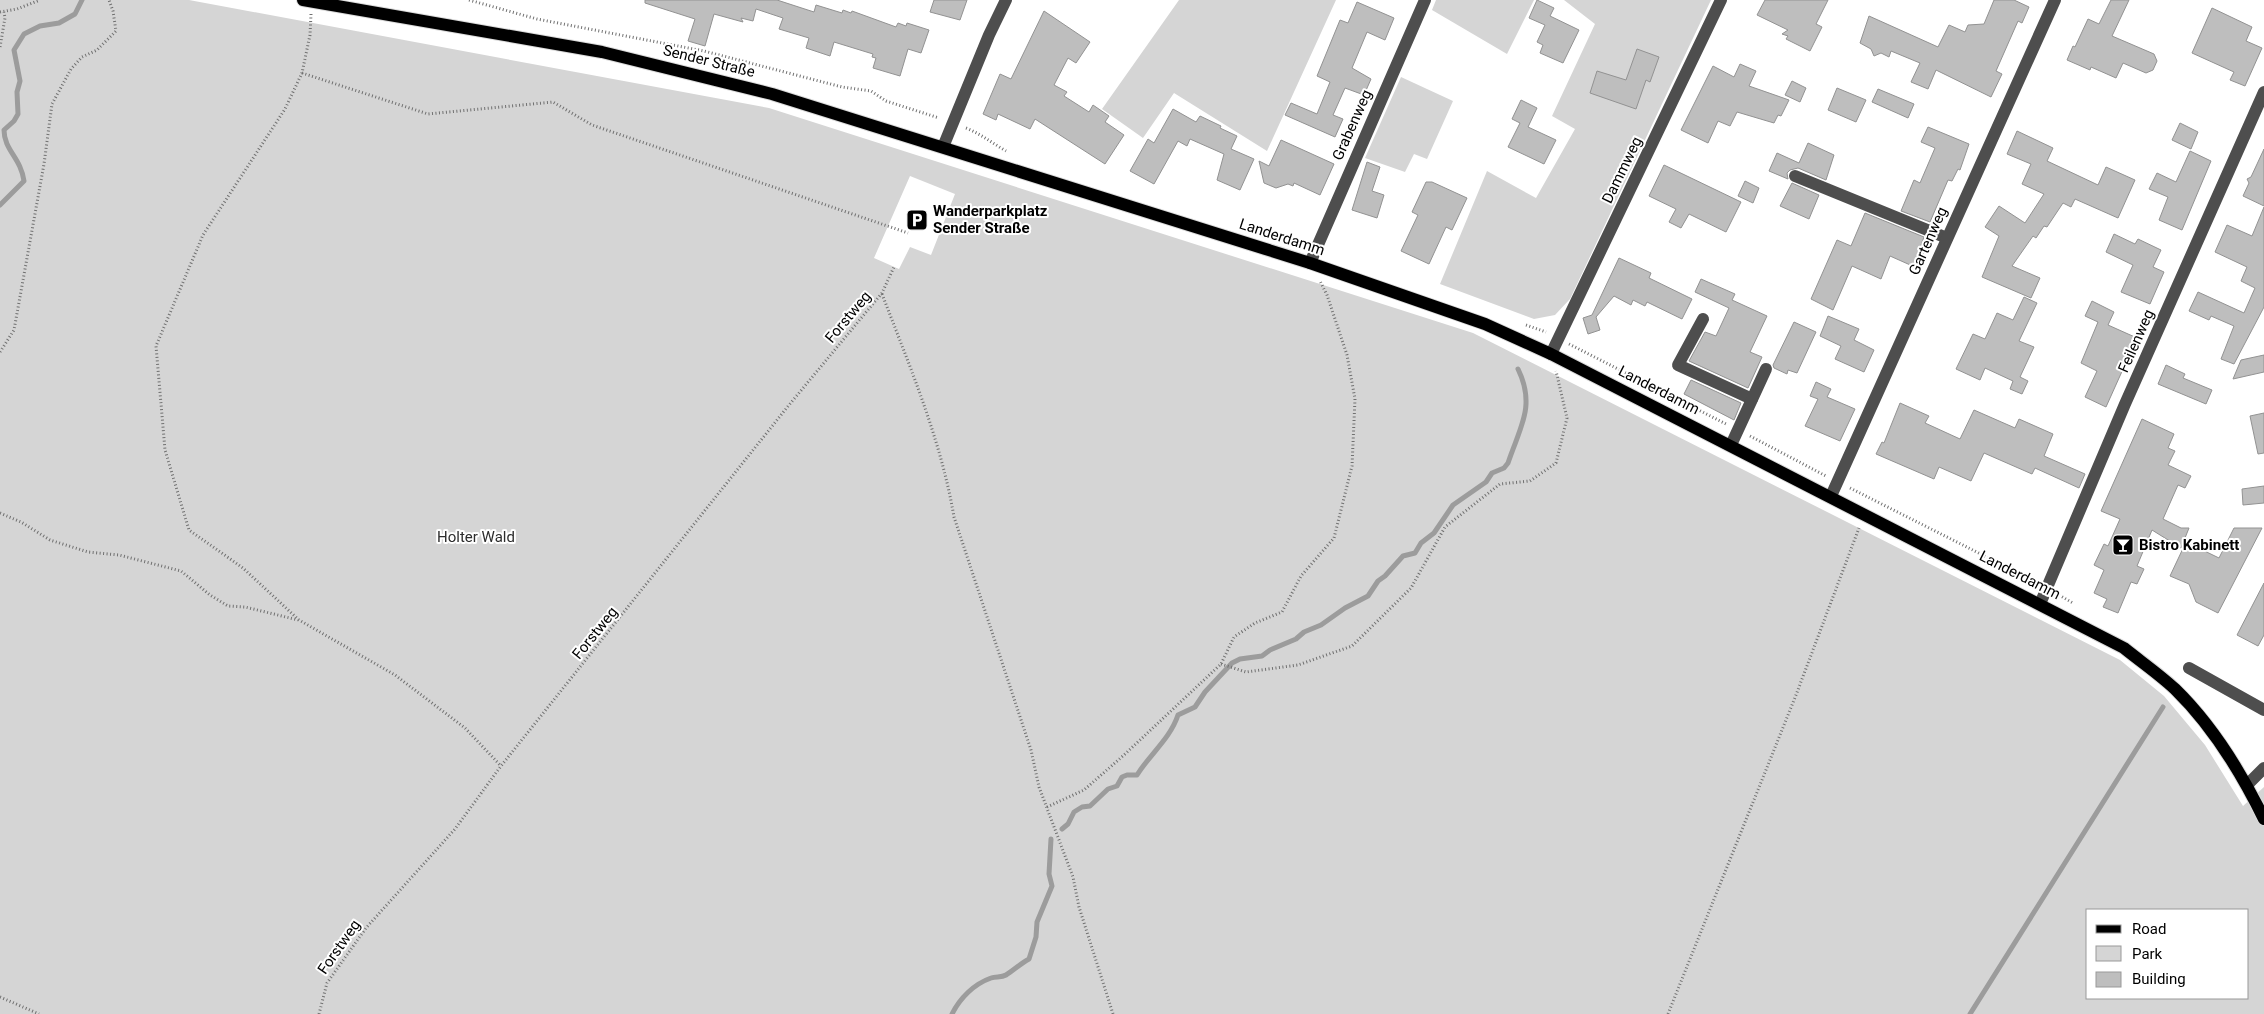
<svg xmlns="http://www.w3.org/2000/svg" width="2264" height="1014" viewBox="0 0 2264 1014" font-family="Roboto,sans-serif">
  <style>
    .green { fill: #d5d5d5; fill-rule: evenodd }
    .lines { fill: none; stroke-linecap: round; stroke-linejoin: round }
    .stream { stroke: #9c9c9c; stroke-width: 5 }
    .building { fill: #bebebe; stroke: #929292 }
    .major-casing { stroke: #dbdbdb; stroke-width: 14 }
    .path { stroke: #707070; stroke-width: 3; stroke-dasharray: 1 2.5; stroke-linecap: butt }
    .minor { stroke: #4e4e4e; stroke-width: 12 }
    .major { stroke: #000; stroke-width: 12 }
    .labels { text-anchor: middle; stroke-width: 4; stroke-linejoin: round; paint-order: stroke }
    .street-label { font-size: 15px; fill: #000; stroke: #fff }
    .poi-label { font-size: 15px; font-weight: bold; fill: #000; stroke: #fff; text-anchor: start }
    .park-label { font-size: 15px; fill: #2c2c2c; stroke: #fff }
  </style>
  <rect width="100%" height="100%" fill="#fff"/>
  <g class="green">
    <path d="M0 0H189L769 108 1473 333 2120 660 2164 696 2205 745 2243 806 2264 787V1014H0ZM910 176 955 194 931 255 910 247 899 269 874 258ZM2088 910H2248V998H2088Z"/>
    <path d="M1179 0H1336L1267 151 1174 93 1143 138 1102 109Z"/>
    <path d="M1436 0H1534L1507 54 1432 10Z"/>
    <path d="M1564 0H1711L1570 299 1555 315 1534 319 1440 284 1487 171 1536 198 1575 129 1552 116 1595 24Z"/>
    <path d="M1401 77 1453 101 1427 159 1414 154 1405 172 1365 158Z"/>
  </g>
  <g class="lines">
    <g class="stream">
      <path d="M0 205 24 181C21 158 4 150 4 130L14 121 18 114 17 92 20 81 14 50 24 34 40 26 59 23 75 14 82 0"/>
      <path d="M1062 829 1068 824 1074 812 1082 807 1090 806 1108 789 1117 786 1122 777 1127 775H1137C1150 754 1170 739 1178 715L1195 707 1205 692 1232 663 1240 659 1262 656 1270 650 1296 639 1304 632 1321 625 1345 608 1368 596 1378 581 1385 576 1403 556 1415 553 1421 543 1434 533 1453 505 1486 482 1492 473 1504 468 1508 463C1520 427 1536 406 1518 369"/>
      <path d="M952 1014C960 998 974 984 991 978 996 976 1001 978 1006 975 1014 970 1020 964 1029 959L1036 937 1037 922 1052 886 1049 874 1051 839"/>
      <path d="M1970 1014 2163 707"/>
    </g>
  </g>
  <g class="building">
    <path d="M645 0H777L814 12 816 5 842 13 843 10 851 13 852 11 896 27 898 23 906 26 907 23 929 30 921 53 908 49 900 76 873 68 876 58 872 57 873 54 834 42 830 56 806 48 809 38 779 29 783 18 756 9 753 21 741 18 743 22 714 14 705 46 688 41 695 19 645 3Z"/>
    <path d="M934 0H967L960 20 930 12Z"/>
    <path d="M1537 0 1554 8 1550 16 1579 30 1563 63 1540 53 1543 45 1537 42 1545 25 1529 18Z"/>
    <path d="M1765 0H1828L1816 24 1822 27 1810 51 1786 39 1788 36 1782 34 1788 30 1757 15Z"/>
    <path d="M1994 0H2014L2029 7 2022 23 2018 21 1996 71 2002 74 1991 97 1936 70 1928 89 1911 82 1920 63 1891 51 1889 57 1881 53 1874 56 1871 49 1860 43 1869 16 1938 47 1949 25 1965 32 1968 25 1984 24Z"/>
    <path d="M2111 0H2129L2112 36 2154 54 2157 61 2153 70 2146 73 2123 63 2116 78 2091 67 2090 70 2067 60 2073 46 2075 47 2088 19 2099 24Z"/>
    <path d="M1357 2 1394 18 1385 40 1367 32 1352 68 1371 79 1364 95 1345 88 1333 115 1343 119 1335 137 1285 115 1291 103 1317 114 1330 82 1317 76 1340 20 1348 23Z"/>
    <path d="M2212 8 2252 27 2246 41 2262 48 2245 86 2230 80 2234 72 2192 53Z"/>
    <path d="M1044 11 1090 42 1076 63 1068 58 1054 85 1067 92 1064 96 1089 112 1093 105 1109 116 1105 122 1124 135 1105 164 1035 119 1030 129 998 114 996 120 983 114 1000 74 1011 79Z"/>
    <path d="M1637 49 1659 57 1650 82 1646 80 1636 109 1590 93 1597 71 1626 80Z"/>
    <path d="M1740 64 1756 71 1749 86 1789 100 1781 116 1778 115 1774 123 1737 112 1730 126 1718 121 1708 143 1681 130 1713 66 1734 77Z"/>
    <path d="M1792 81 1806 88 1800 102 1785 95Z"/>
    <path d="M1837 88 1866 100 1856 122 1828 110Z"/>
    <path d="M1878 89 1914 104 1908 118 1872 102Z"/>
    <path d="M1521 100 1537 108 1528 127 1556 140 1544 164 1508 147 1520 123 1512 119Z"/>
    <path d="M1173 109 1196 122 1200 116 1221 126 1220 128 1237 136 1231 149 1254 159 1240 190 1217 180 1224 154 1190 139 1187 146 1178 141 1154 184 1130 171 1148 139 1154 143Z"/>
    <path d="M2180 123 2198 132 2191 149 2172 140Z"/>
    <path d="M1928 127 1969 144 1960 170 1958 169 1952 181 1948 180 1930 222 1901 211 1914 180 1920 183 1935 148 1921 142Z"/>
    <path d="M2017 131 2053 148 2047 161 2098 185 2106 167 2135 180 2118 218 2075 199 2071 207 2063 203 2047 227 2044 226 2036 238 2033 236 2012 266 2040 278 2031 298 1982 277 1999 236 1985 227 1999 206 2025 223 2044 194 2022 184 2031 164 2007 154Z"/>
    <path d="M1281 140 1334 164 1320 195 1294 183 1293 186 1288 184 1276 188 1264 183 1259 161 1269 166Z"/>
    <path d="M1808 143 1834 155 1826 180 1798 168 1790 170 1787 173 1788 179 1769 171 1777 153 1799 163Z"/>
    <path d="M2264 149V206L2243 196 2249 183 2247 179 2251 177Z"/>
    <path d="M2190 151 2211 161 2182 230 2159 220 2168 197 2149 189 2157 173 2176 182Z"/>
    <path d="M1367 162 1380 167 1372 191 1384 195 1377 218 1352 210Z"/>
    <path d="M1664 165 1741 202 1726 232 1689 214 1681 228 1669 222 1676 209 1649 196Z"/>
    <path d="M1745 181 1759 188 1753 203 1738 196Z"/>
    <path d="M1426 182H1432L1467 198 1452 230 1446 227 1429 264 1401 251 1418 215 1412 212Z"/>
    <path d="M1792 183 1819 195 1809 219 1780 206Z"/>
    <path d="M2264 207V307L2234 364 2221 359 2234 326 2211 316 2209 320 2189 311 2198 292 2244 313 2255 288 2241 281 2247 267 2215 252 2227 225 2252 236Z"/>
    <path d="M1865 213 1924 237 1921 245 1926 247 1917 268 1890 256 1881 279 1852 266 1833 310 1811 299 1837 240 1851 246Z"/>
    <path d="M2114 234 2135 244 2138 239 2161 250 2153 267 2164 272 2150 304 2121 292 2133 265 2106 252Z"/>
    <path d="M1619 258 1651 273 1649 278 1692 299 1682 319 1647 302 1645 306 1633 300 1631 305 1614 296 1596 317 1600 330 1588 334 1583 318 1592 315Z"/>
    <path d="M1701 279 1735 294 1732 300 1767 316 1750 352 1762 357 1748 388 1689 361 1705 332 1716 336 1729 308 1695 292Z"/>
    <path d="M2024 297 2037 303 2019 341 2034 347 2020 377 2028 381 2022 394 2010 389 2013 381 1985 368 1980 380 1956 369 1973 334 1985 339 1997 313 2013 320Z"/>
    <path d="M2092 301 2114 312 2108 325 2137 338 2106 407 2085 397 2097 371 2081 363 2098 322 2085 316Z"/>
    <path d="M1828 316 1859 329 1854 340 1874 350 1864 372 1835 359 1841 346 1820 336Z"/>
    <path d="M1794 322 1816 332 1797 373 1788 370 1787 374 1774 368 1773 365Z"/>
    <path d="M2264 355V372L2233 379 2241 360Z"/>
    <path d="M2166 365 2185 374 2183 378 2212 390 2206 404 2158 384Z"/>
    <path d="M1691 380 1741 403 1734 420 1684 394Z"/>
    <path d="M1816 382 1831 389 1827 397 1855 409 1840 441 1805 426 1818 399 1810 396Z"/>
    <path d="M1900 403 1929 416 1925 423 1960 439 1974 410 2015 428 2019 419 2053 434 2044 456 2085 474 2079 488 2035 468 2032 474 1984 453 1971 481 1939 467 1934 479 1876 454 1882 442 1884 443Z"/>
    <path d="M2264 413V453L2258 454 2250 416Z"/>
    <path d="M2142 419 2174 434 2168 448 2175 451 2168 465 2191 476 2185 488 2178 485 2163 519 2181 528H2189L2181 548 2152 530 2137 566 2144 569 2137 584 2131 582 2118 613 2103 607 2107 599 2094 593 2104 570 2094 565 2104 544 2108 546 2120 519 2101 511Z"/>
    <path d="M2264 486V503L2243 505 2242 489Z"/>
    <path d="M2234 528H2262L2218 613 2196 602 2189 584 2170 576 2186 542 2219 558Z"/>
    <path d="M2264 583V635L2258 646 2237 635Z"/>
  </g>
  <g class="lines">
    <g class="major-casing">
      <path id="major" d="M303 0 602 52 772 94 1310 263 1485 324 1551 354 2124 648C2140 661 2159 674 2175 689 2213 726 2241 772 2264 819"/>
    </g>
    <g class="path">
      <path d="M469 0 537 19 704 51 842 87 871 91 886 101 939 118"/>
      <path d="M0 12 17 9 40 0"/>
      <path d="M311 14 310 35 302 73 285 109 203 235 156 346 165 450 189 530 243 568 299 620 395 675 465 728 501 766"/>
      <path d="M0 47 5 18 4 12"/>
      <path d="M302 73 428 114 553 102 592 125 908 233"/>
      <path d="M966 128C981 134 992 143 1006 151"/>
      <path d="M882 294C910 367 941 440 954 517L1031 750 1039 787 1073 877 1079 907 1113 1014"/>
      <path d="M1526 325 1546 332"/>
      <path d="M1569 344 1726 424"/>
      <path d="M0 352 14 330 44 164 52 104 71 69 82 57 97 50 116 31 113 11 109 0"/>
      <path d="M1750 436 1826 476"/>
      <path d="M1850 488 2036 582"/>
      <path d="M0 513 21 522 50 540 88 552 119 555 181 571 210 595 228 606 245 607 298 620"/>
      <path d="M2059 595 2073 603"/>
      <path d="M1221 664 1246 672 1298 665 1352 646 1411 588 1445 527 1500 484 1530 481 1556 463 1567 418 1556 371"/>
      <path d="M1047 807 1084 790 1124 755 1221 664 1234 637 1255 623 1282 612 1301 576 1334 538 1352 466 1355 399 1347 355 1327 295 1320 281"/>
      <path d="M0 997 39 1014"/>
      <path d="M319 1014 327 983 366 928 455 829 501 766 789 405 882 293 894 267"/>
      <path d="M1668 1014 1796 695 1859 528"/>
    </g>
    <g class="minor">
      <path d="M943 147 989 35 1006 0"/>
      <path d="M1795 176 1947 238"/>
      <path d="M1310 263 1425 0"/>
      <path d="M1703 319 1678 365 1752 399"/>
      <path d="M1551 354 1721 0"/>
      <path d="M1731 445 1766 369"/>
      <path d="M1831 496 2055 0"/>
      <path d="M2040 604 2125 404 2264 92"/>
      <path d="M2189 668 2264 710"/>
      <path d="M2247 785 2264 768"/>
    </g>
    <use href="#major" class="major"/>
  </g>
  <defs>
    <g id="parking-square" transform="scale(1.125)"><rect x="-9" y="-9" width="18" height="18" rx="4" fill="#000" stroke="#fff"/><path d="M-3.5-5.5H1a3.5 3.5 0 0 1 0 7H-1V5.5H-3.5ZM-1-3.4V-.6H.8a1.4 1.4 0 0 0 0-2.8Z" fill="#fff"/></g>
    <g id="bar-square" transform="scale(1.125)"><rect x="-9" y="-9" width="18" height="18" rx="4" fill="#000" stroke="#fff"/><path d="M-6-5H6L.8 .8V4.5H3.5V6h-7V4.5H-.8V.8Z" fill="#fff"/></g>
  </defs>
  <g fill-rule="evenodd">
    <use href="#parking-square" x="917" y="220"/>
    <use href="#bar-square" x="2123" y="545"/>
  </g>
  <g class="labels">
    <g class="street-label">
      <text transform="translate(709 61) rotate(14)" y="5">Sender Straße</text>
      <text transform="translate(1352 125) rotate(-66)" y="5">Grabenweg</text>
      <text transform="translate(1622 170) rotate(-64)" y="5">Dammweg</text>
      <text transform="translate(1282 237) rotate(18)" y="5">Landerdamm</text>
      <text transform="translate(1928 241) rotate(-66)" y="5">Gartenweg</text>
      <text transform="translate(848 317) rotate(-50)" y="5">Forstweg</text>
      <text transform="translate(2136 341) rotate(-66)" y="5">Feilenweg</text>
      <text transform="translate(1659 390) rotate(27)" y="5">Landerdamm</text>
      <text transform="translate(2020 575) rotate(27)" y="5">Landerdamm</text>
      <text transform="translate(595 633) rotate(-51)" y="5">Forstweg</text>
      <text transform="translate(339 947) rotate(-55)" y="5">Forstweg</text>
    </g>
    <g class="poi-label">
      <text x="933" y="216">Wanderparkplatz<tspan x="933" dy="17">Sender Straße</tspan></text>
      <text x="2139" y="550">Bistro Kabinett</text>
    </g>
    <g class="park-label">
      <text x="476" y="542">Holter Wald</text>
    </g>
  </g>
  <rect x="2086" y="909" width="162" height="90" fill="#ffffff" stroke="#999999"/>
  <rect x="2096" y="925" width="25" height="8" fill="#000000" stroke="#999999"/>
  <text x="2132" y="934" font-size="15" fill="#000000">Road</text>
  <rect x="2096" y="946" width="25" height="15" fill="#d5d5d5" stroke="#999999"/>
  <text x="2132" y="959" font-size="15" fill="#000000">Park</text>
  <rect x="2096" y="972" width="25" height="15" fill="#bebebe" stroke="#999999"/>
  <text x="2132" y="984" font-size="15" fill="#000000">Building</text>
</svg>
